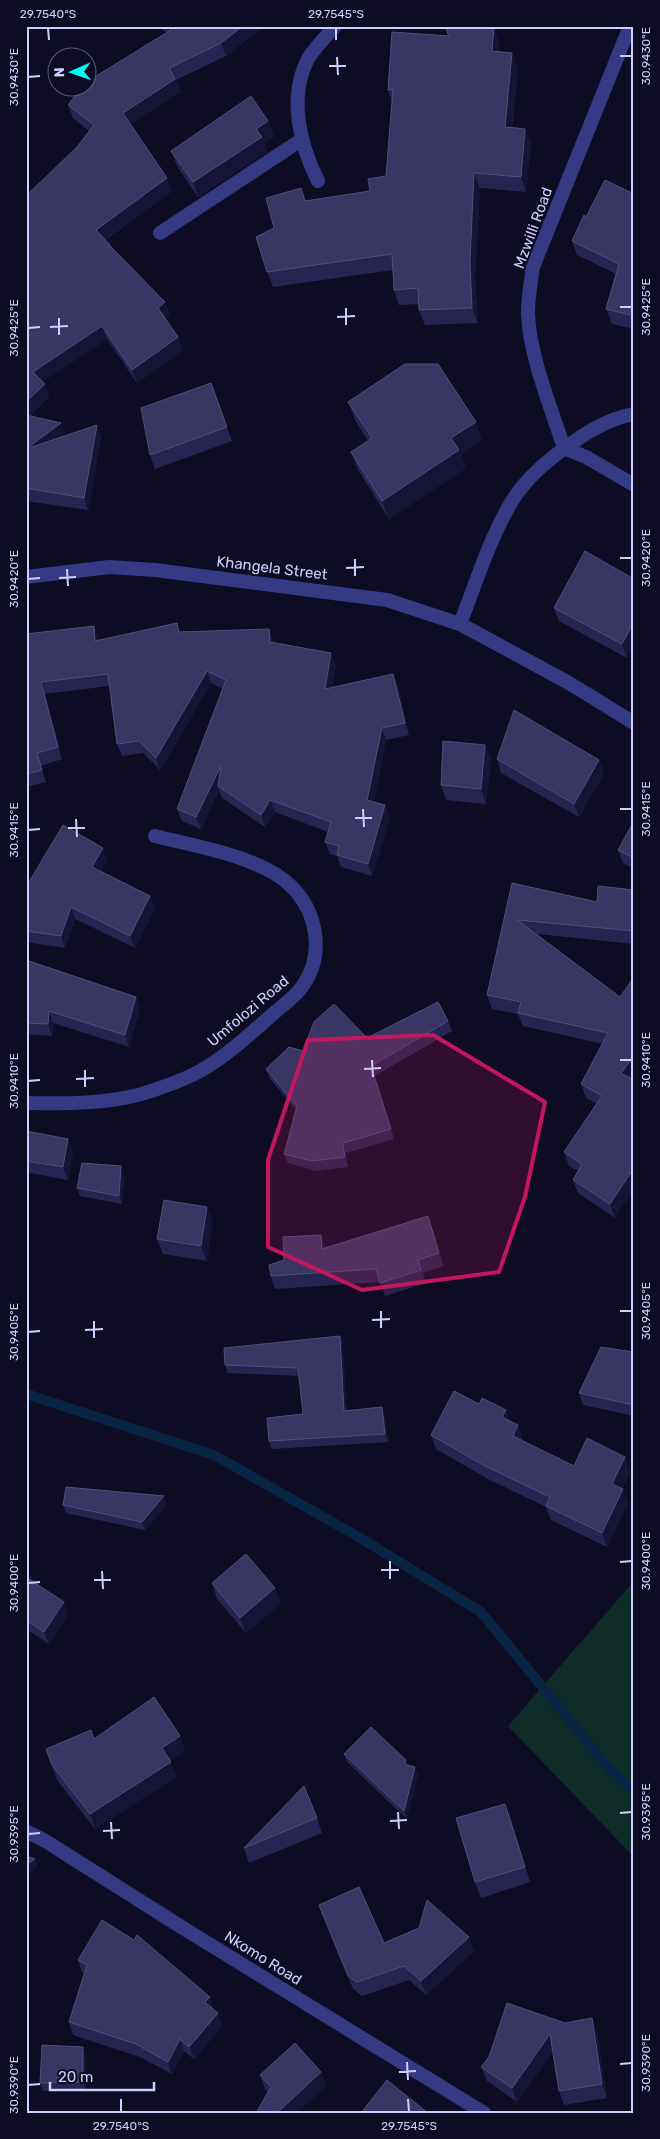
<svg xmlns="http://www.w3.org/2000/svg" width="660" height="2139" viewBox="0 0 660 2139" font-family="Rubik,sans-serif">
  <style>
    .green { fill: #0f2d28 }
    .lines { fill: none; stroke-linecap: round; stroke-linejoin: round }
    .stream { stroke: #082545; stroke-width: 10 }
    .service { stroke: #343a84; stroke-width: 14 }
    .minor { stroke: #343a84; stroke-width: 14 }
    .tertiary { stroke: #343a84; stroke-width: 14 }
    .wall { fill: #282451 }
    .shaded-wall { fill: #151336 }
    .building { fill: #393664; stroke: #514e7c }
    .marked { fill: #c2185b; fill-opacity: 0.2; stroke: #c2185b; stroke-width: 4; stroke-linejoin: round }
    .ticks { fill: none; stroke: #cecdff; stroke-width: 2 }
    .labels { text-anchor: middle; stroke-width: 4; stroke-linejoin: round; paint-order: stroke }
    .street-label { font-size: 15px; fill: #cecdff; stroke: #0d0c22 }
    .neatline { fill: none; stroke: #cecdff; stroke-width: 2 }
    .ticks-label { font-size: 12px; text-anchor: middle; fill: #cecdff }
  </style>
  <rect width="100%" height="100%" fill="#0d0c22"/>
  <path class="green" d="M634 1581V1857L508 1726Z"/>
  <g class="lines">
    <path class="stream" d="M26 1394 214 1455 357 1536 481 1612 607 1766 634 1791"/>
    <path class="service" d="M564 448 586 457 634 485"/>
    <g class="minor">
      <path d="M318 181C300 145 288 97 308 59 315 47 327 36 335 26"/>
      <path d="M160 233 301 140"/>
      <path d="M564 448C551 408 529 354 528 313 528 297 531 282 533 267L630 26"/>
      <path d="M26 1103C66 1104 116 1104 154 1090 169 1085 186 1079 200 1071 227 1056 251 1033 274 1013 283 1005 295 997 302 987 327 952 316 905 284 880 251 855 194 846 155 836"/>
      <path d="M26 1831 47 1842 183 1928 484 2113"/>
    </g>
    <g class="tertiary">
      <path d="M26 577 109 567 155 570 387 600 460 624 569 683 634 723"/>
      <path d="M460 624C476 583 490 536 514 498 529 475 550 458 572 443 590 430 611 418 634 414"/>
    </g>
  </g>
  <g class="wall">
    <path d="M160 26H264L226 56 176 80 180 92 130 124 172 191 105 240 165 302 170 315 165 319 178 337 183 350 137 383 107 339 42 382 45 384 49 397 30 416 66 436 97 425 101 438 88 510 26 501V196L77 147 89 131 73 118 68 105 166 33Z"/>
    <path d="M445 26 494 27 499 43V52L518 68 512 127 525 129 531 144 526 192 480 188 475 277 478 323 425 325 419 310V304L399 305 394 290 393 270 273 287 267 272 274 228 306 201 370 191 386 176 392 102 388 90 448 36Z"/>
    <path d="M268 121 274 137 264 143 267 152 198 197 177 166 171 151Z"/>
    <path d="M634 194V329L612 324 606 309 616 274 577 255 572 241 586 217Z"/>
    <path d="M211 383 232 441 155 469 150 455Z"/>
    <path d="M348 402 482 440 461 454 466 468 389 519 358 470 351 452 368 441 355 420Z"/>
    <path d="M634 579V644L627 658 559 621 554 608Z"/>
    <path d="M269 629 274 643 336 665 332 687 398 686 409 735 386 740 374 802 390 817 372 876 341 867 337 856 330 854 325 842 328 832 275 812 265 827 222 798 219 790 201 829 182 821 177 809 223 689 211 683 160 770 143 753 122 756 117 744 109 686 45 694 62 759 41 766 46 782 26 787V634L98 638V640L180 632Z"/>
    <path d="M485 745 491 760 486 804 446 800 441 785Z"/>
    <path d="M497 759 599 760 604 773 579 817 501 773Z"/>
    <path d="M634 821V869L623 863 618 850Z"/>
    <path d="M107 861 101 871 150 896 155 908 135 948 75 919 65 948 26 942V887Z"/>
    <path d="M512 883 597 902 634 890V944L537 934 620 997 634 1076 632 1079 615 1218 578 1193 573 1180 578 1171 569 1166 564 1152 597 1104 586 1098 581 1084 603 1044 523 1026 518 1014 492 1009 487 995Z"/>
    <path d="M26 960 136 997 140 1009 129 1047 53 1023 52 1036 26 1034Z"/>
    <path d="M448 1021 452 1031 375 1076 394 1139 346 1153 348 1167 316 1171 288 1163 284 1154 296 1110 270 1079 266 1069 303 1051Z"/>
    <path d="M26 1131 73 1151 68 1180 26 1172Z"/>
    <path d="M124 1174 122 1204 80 1196 77 1188Z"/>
    <path d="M207 1207 212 1222 207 1261 163 1254 157 1239Z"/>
    <path d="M428 1216 444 1266 423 1273 426 1283 385 1296 380 1282 275 1289 271 1276 326 1248Z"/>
    <path d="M340 1336 343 1344 346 1410 385 1415 388 1442 272 1449 269 1441 303 1414 299 1376 228 1373 225 1365Z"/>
    <path d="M634 1352V1416L583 1405 579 1393Z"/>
    <path d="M510 1421 518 1425 523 1439V1441L574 1466 630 1471 622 1489 628 1503 607 1547 551 1520 546 1507 488 1479 436 1449 431 1435Z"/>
    <path d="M167 1504 145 1530 66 1513 63 1505Z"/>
    <path d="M26 1577 68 1614 49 1644 26 1629Z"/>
    <path d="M212 1583 281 1603 246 1633 217 1599Z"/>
    <path d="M94 1739 185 1751 170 1761 176 1777 95 1829 57 1780 46 1749Z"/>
    <path d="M344 1754 406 1760 407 1765 418 1775 407 1819 347 1762Z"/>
    <path d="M317 1818 322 1833 249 1863 244 1848Z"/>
    <path d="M511 1819 530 1882 481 1898 475 1882Z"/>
    <path d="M319 1905 384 1943 469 1937 474 1951 426 1995 409 1980 362 1996 353 1989Z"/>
    <path d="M78 1960 214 2010 222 2026 194 2059 184 2051 172 2074 140 2057 73 2035 69 2022 85 1973 82 1972Z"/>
    <path d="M592 2018 597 2032 607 2098 564 2105 559 2091 553 2051 517 2102 487 2081 481 2067 565 2023Z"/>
    <path d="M86 2055V2090L43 2091 40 2083Z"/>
    <path d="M321 2072 326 2086 268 2092 265 2089 260 2075Z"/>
  </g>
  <g class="shaded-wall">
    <path d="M243 26H264L226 56 221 43Z"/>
    <path d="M494 27 499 43 498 66 492 51Z"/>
    <path d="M512 53 518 68 510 142 505 127Z"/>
    <path d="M175 79 180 92 127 126 123 113Z"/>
    <path d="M268 121 274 137 264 143 267 152 198 197 193 182 256 129Z"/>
    <path d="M525 129 531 144 526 192 521 177Z"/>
    <path d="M474 173 480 188 475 277 478 323 472 308 470 262Z"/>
    <path d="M167 178 172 191 100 243 96 230Z"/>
    <path d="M165 302 170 315 162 321 158 308Z"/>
    <path d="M102 326 107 339 38 385 33 372Z"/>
    <path d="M178 337 183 350 137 383 132 370Z"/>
    <path d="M45 384 49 397 26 420V402Z"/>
    <path d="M476 422 482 440 461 454 466 468 389 519 382 501 451 438Z"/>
    <path d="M61 423 66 436 29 463 26 449Z"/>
    <path d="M97 425 101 438 88 510 84 498Z"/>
    <path d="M634 622V644L627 658 622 644Z"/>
    <path d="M94 626 98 638 100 653 95 641Z"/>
    <path d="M269 629 273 641 274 654 270 642Z"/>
    <path d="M331 653 336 665 329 701 325 689Z"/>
    <path d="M207 671 211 683 160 770 156 758Z"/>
    <path d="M393 674 398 686 409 735 405 723Z"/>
    <path d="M41 682 45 694 62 759 58 747Z"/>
    <path d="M382 728 386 740 372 812 367 800Z"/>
    <path d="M485 745 491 760 486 804 481 789Z"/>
    <path d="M599 760 604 773 579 817 574 804Z"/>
    <path d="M221 766 218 786 219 790 201 829 196 817Z"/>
    <path d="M270 800 275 812 265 827 261 815Z"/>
    <path d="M385 805 390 817 372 876 368 864Z"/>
    <path d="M103 848 107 861 97 879 92 867Z"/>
    <path d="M150 896 155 908 135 948 130 936Z"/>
    <path d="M71 907 75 919 65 948 61 936Z"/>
    <path d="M136 997 140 1009 129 1047 125 1035Z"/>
    <path d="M49 1011 53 1023 52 1036 48 1024Z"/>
    <path d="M634 1056V1076L626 1087 621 1073Z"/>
    <path d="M371 1066 375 1076 394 1139 391 1129Z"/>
    <path d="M68 1139 73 1151 68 1180 63 1167Z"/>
    <path d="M343 1143 346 1153 348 1167 345 1157Z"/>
    <path d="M121 1166 124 1174 122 1204 119 1196Z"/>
    <path d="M634 1168V1189L615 1218 610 1204Z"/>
    <path d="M207 1207 212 1222 207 1261 201 1246Z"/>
    <path d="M428 1216 433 1229 444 1266 439 1253Z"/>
    <path d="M321 1235 326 1248 322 1249Z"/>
    <path d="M340 1336 343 1344 347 1419 344 1411Z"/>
    <path d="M382 1407 385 1415 388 1442 385 1434Z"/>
    <path d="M506 1410 511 1424 502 1417Z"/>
    <path d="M518 1425 523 1439 518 1450 513 1436Z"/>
    <path d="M625 1457 630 1471 617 1498 612 1484Z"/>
    <path d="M623 1489 628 1503 607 1547 602 1533Z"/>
    <path d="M164 1496 167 1504 145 1530 142 1522Z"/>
    <path d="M275 1588 281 1603 246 1633 240 1618Z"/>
    <path d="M64 1602 68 1614 49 1644 44 1632Z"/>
    <path d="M180 1736 185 1751 167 1763 162 1748Z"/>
    <path d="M171 1762 176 1777 95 1829 90 1814Z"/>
    <path d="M415 1767 418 1775 407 1819 404 1811Z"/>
    <path d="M505 1804 511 1819 530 1882 525 1867Z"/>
    <path d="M35 1859 38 1867 26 1875V1865Z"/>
    <path d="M469 1937 474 1951 426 1995 421 1981Z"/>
    <path d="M210 1997 214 2010 205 2002Z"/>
    <path d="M218 2013 222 2026 194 2059 189 2047Z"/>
    <path d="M592 2018 597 2032 607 2098 602 2084Z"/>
    <path d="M550 2034 555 2048 517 2102 512 2088Z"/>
    <path d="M180 2039 184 2051 172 2074 168 2062Z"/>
    <path d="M83 2047 86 2055V2090L83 2082Z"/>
    <path d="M321 2072 326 2086 297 2113H277Z"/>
  </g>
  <g class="building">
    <path d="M167 26H243L221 43 169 68 175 79 123 113 167 178 96 230 110 245 107 247 110 246 165 302 158 308 178 337 132 370 102 326 33 372 45 384 26 402V196L77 147 94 125 68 105 81 88H88V81L171 30Z"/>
    <path d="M445 26H479L494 27 492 51 512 53 505 127 525 129 521 177 474 173 470 262 472 308 419 310 418 288 394 290 392 254 267 272 256 237 274 228 266 198 301 188 305 201 370 191 368 179 386 176 393 89 388 90 392 32 449 36Z"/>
    <path d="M251 96 268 121 256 129 262 137 193 182 171 151Z"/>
    <path d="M605 180 634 194V316L606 309 619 264 572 241 584 215 586 217Z"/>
    <path d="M405 364H438L476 422 451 438 459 450 382 501 351 452 372 438 348 402Z"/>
    <path d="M211 383 227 427 150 455 141 408Z"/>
    <path d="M26 415 61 423 26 449Z"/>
    <path d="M97 425 84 498 26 488V449Z"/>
    <path d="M585 551 634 579V622L622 644 554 608Z"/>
    <path d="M177 623 179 632 269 629 270 642 331 653 325 689 393 674 405 723 382 728 367 800 385 805 368 864 337 855 339 846 325 842 331 822 270 800 261 815 218 786 221 766 196 817 177 809 226 680 207 671 156 758 139 741 117 744 108 674 41 682 58 747 37 753 42 770 26 774V634L94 626 95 641Z"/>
    <path d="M514 710 599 760 574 804 497 759Z"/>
    <path d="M443 741 485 745 481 789 441 785Z"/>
    <path d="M634 821V858L618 850Z"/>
    <path d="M63 825 103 848 92 867 150 896 130 936 71 907 61 936 26 931V887Z"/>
    <path d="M512 883 597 902 598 886 634 890V931L517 920 620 997 634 977V1056L621 1073 634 1080V1168L610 1204 573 1180 582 1164 564 1152 602 1096 581 1084 608 1033 518 1013 521 1002 487 995Z"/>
    <path d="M26 960 136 997 125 1035 49 1011 48 1024 26 1023Z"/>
    <path d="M438 1002 448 1021 371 1066 391 1129 343 1143 345 1157 312 1161 284 1154 297 1106 266 1069 289 1047 303 1051 314 1022 334 1004 367 1038Z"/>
    <path d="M26 1131 68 1139 63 1167 26 1161Z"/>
    <path d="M82 1163 121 1166 119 1196 77 1188Z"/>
    <path d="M164 1200 207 1207 201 1246 157 1239Z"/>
    <path d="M428 1216 439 1253 418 1260 421 1270 380 1283 376 1269 271 1276 269 1265 284 1260 283 1237 321 1235 322 1249Z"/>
    <path d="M340 1336 344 1411 382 1407 385 1434 269 1441 267 1418 303 1414 298 1368 225 1365 224 1348Z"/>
    <path d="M601 1347 634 1352V1405L579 1393Z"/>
    <path d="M454 1391 479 1404 482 1398 506 1410 502 1417 518 1425 513 1436 574 1466 587 1438 625 1457 612 1484 623 1489 602 1533 546 1506 550 1497 483 1465 431 1435Z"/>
    <path d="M66 1487 164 1496 142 1522 63 1505Z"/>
    <path d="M246 1554 275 1588 240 1618 212 1583Z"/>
    <path d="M26 1577 64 1602 44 1632 26 1620Z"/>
    <path d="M154 1697 180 1736 162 1748 171 1762 90 1814 52 1765 46 1749 91 1730 94 1739Z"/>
    <path d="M371 1727 406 1760 404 1764 415 1767 404 1811 344 1754Z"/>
    <path d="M304 1786 317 1818 244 1848Z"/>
    <path d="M505 1804 525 1867 475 1882 456 1818Z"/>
    <path d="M26 1856 35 1859 26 1865Z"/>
    <path d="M359 1887 384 1943 419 1928 427 1900 469 1937 421 1981 404 1966 357 1982 348 1976 319 1905Z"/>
    <path d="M102 1920 134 1940 137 1935 210 1997 205 2002 218 2013 189 2047 180 2039 168 2062 136 2044 69 2022 87 1965 78 1960Z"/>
    <path d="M507 2003 565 2023 592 2018 602 2084 559 2091 550 2034 512 2088 481 2067 489 2057Z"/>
    <path d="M295 2043 321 2072 277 2113H256L271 2087 260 2075Z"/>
    <path d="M42 2045 83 2047V2082L40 2083Z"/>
    <path d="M387 2080 428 2113H361Z"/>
  </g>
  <path class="marked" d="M433 1035 545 1102 525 1197 499 1272 362 1290 268 1247V1160L308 1040Z"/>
  <path class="ticks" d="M48 28 49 40M336 28V40M620 56H632M337 57 338 75M329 66H346M28 77 40 76M620 307H632M346 308V325M337 317 355 316M59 318V335M50 327 68 326M28 328 40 327M620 558H632M355 559V576M346 568 364 567M67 569 68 586M59 578 76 577M28 579 40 578M363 809 364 827M620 809H632M355 818H372M76 819 77 837M68 828H85M28 830 40 829M372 1060 373 1077M620 1060H632M364 1069 381 1068M85 1070V1087M76 1079 94 1078M28 1081 40 1080M381 1311V1328M620 1311H632M372 1320 390 1319M94 1321V1338M85 1330 103 1329M28 1332 40 1331M390 1561V1579M620 1562 632 1561M381 1570H399M102 1571 103 1589M94 1580H111M28 1583 40 1582M398 1812 399 1829M620 1813 632 1812M390 1821 407 1820M111 1822 112 1839M103 1831 120 1830M28 1834 40 1833M407 2062 408 2080M620 2064 632 2063M399 2072 416 2071M28 2085 40 2084M121 2099V2112M408 2099 409 2112"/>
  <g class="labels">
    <g class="street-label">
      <text transform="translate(533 228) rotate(-70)" y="5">Mzwilli Road</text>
      <text transform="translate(272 568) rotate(7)" y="5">Khangela Street</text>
      <text transform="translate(248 1011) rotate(-40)" y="5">Umfolozi Road</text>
      <text transform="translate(263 1958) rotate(32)" y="5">Nkomo Road</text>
    </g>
  </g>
  <rect width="660" height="2139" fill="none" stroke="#0d0c22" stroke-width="55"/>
  <g transform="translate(72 72) rotate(268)"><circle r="24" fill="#0d0c22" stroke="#5a597a"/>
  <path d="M0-4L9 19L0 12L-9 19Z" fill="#00f8f6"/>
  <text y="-8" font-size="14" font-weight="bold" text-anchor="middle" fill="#cecdff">N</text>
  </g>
  <path d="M50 2082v8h104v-8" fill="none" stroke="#cecdff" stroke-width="2.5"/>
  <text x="58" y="2082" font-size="15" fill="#cecdff" stroke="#0d0c22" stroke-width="4" paint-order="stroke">20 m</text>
  <rect x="28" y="28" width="604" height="2084" class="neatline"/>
  <g class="ticks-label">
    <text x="48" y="18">29.7540°S</text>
    <text x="336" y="18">29.7545°S</text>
    <text transform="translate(646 56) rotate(-90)" y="4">30.9430°E</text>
    <text transform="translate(14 77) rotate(-90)" y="4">30.9430°E</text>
    <text transform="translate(646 307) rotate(-90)" y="4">30.9425°E</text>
    <text transform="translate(14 328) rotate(-90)" y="4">30.9425°E</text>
    <text transform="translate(646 558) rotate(-90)" y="4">30.9420°E</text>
    <text transform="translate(14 579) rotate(-90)" y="4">30.9420°E</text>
    <text transform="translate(646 809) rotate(-90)" y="4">30.9415°E</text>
    <text transform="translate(14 830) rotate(-90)" y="4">30.9415°E</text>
    <text transform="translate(646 1060) rotate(-90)" y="4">30.9410°E</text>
    <text transform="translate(14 1081) rotate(-90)" y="4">30.9410°E</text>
    <text transform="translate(646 1311) rotate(-90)" y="4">30.9405°E</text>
    <text transform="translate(14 1332) rotate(-90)" y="4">30.9405°E</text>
    <text transform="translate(646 1561) rotate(-90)" y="4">30.9400°E</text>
    <text transform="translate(14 1583) rotate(-90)" y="4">30.9400°E</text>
    <text transform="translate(646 1812) rotate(-90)" y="4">30.9395°E</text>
    <text transform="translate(14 1834) rotate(-90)" y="4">30.9395°E</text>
    <text transform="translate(646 2063) rotate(-90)" y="4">30.9390°E</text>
    <text transform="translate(14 2085) rotate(-90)" y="4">30.9390°E</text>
    <text x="121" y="2130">29.7540°S</text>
    <text x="409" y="2130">29.7545°S</text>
  </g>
</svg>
